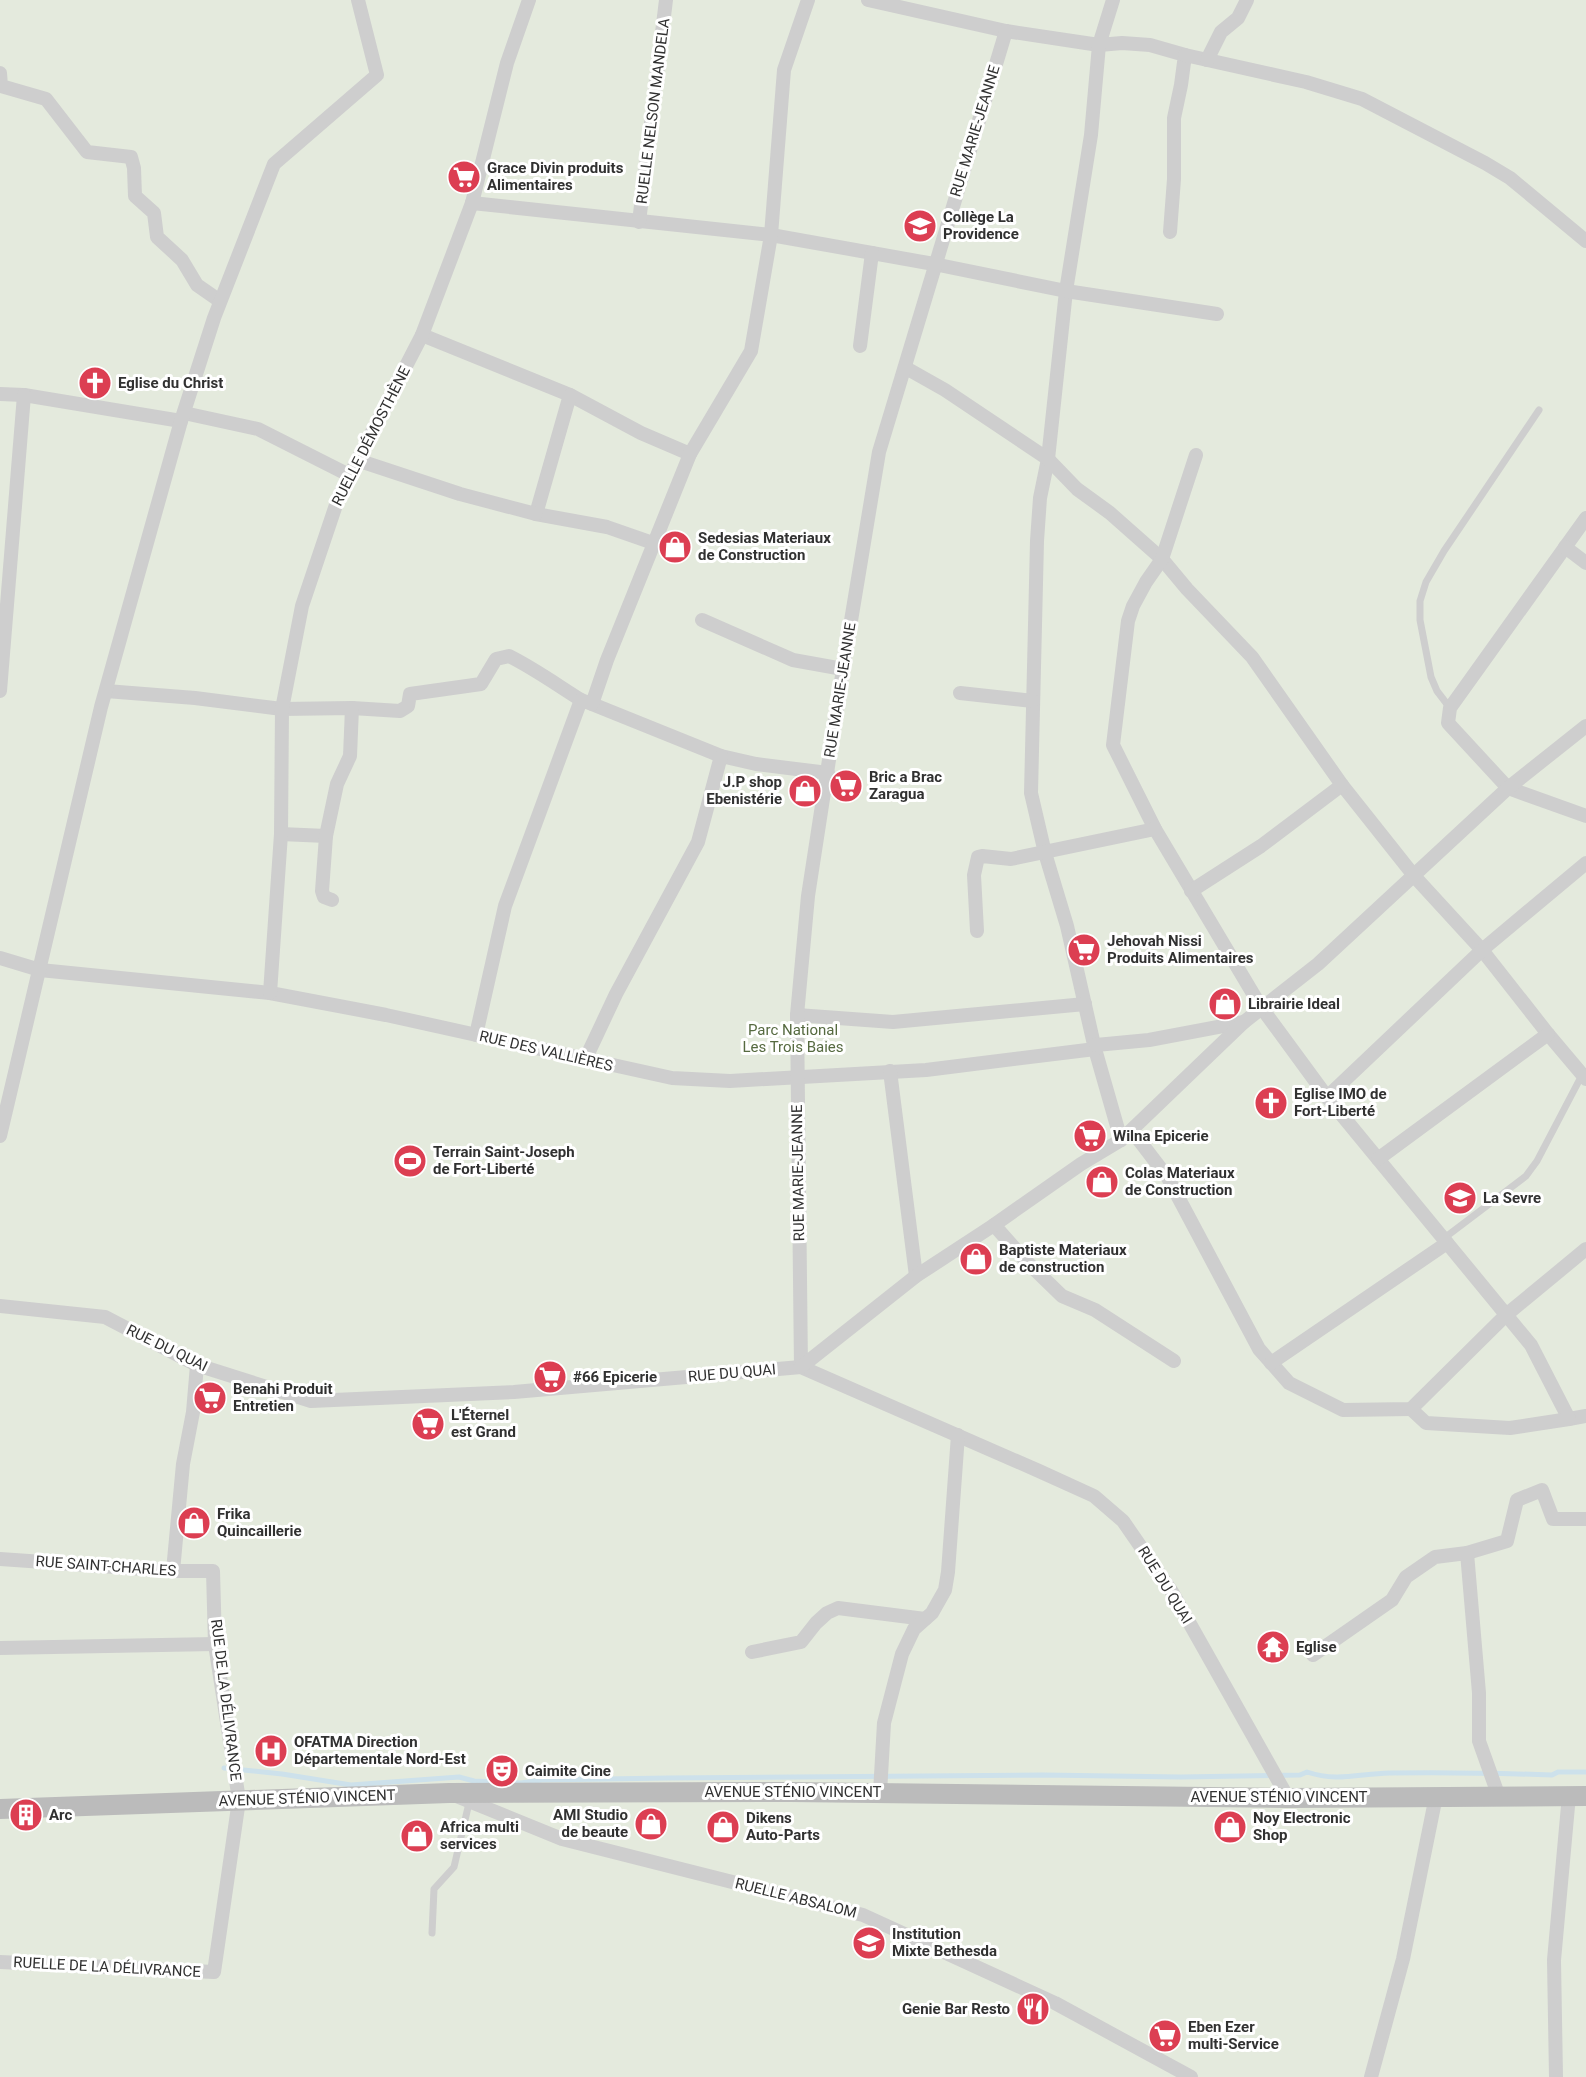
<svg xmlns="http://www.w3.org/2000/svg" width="1586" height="2077" viewBox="0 0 1586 2077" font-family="Roboto,sans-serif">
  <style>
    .green { fill: #e4eadd }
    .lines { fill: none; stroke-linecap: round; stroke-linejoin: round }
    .stream { stroke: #cde1eb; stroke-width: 5 }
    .lane { stroke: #cecece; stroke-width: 7 }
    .street { stroke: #cecece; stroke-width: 14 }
    .secondary { stroke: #bbb; stroke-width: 20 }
    .labels { text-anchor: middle; stroke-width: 6; stroke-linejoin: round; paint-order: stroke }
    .street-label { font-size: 15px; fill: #313131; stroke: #fff }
    .poi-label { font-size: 15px; font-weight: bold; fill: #313131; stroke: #fff; text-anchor: start }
    .park-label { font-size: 15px; fill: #566a40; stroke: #fff }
  </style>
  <rect width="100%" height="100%" fill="#fff"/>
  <rect class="green" x="0" y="0" width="1586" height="2077"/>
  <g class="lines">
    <path class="stream" d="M224 1768 282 1774 351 1785 459 1777 474 1781 521 1783 542 1780 668 1778 1043 1775 1181 1777 1300 1775 1307 1772C1337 1782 1358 1774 1389 1773 1444 1772 1497 1773 1552 1775L1558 1772H1586"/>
    <g class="lane">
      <path d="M1450 708 1437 691 1431 677 1420 620V601L1426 582 1444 551 1539 410"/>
      <path d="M1443 1239 1526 1176 1537 1161 1582 1075"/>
      <path d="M432 1933 434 1889 454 1867 469 1803"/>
    </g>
    <g class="street">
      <path d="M868 0 1006 31 1099 45 1122 43 1150 45 1185 55 1181 85 1174 118V179L1170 232"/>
      <path d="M1113 0 1099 45 1091 135 1066 291 1048 459 1040 498 1037 541 1031 793 1045 853 1067 926 1095 1049 1121 1140"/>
      <path d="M1185 55 1306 82 1362 99 1485 163 1510 178 1586 241"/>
      <path d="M1207 60 1221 32 1238 18 1247 0"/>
      <path d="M0 73 1 86 46 99 87 152 131 157 134 168 135 196 154 213 157 237 182 260 197 285 220 301"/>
      <path d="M472 203 771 235 934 264 1066 291 1217 314"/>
      <path d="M639 222 666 0"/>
      <path d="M422 335 570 395 641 433 690 454"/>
      <path d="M860 346 872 253"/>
      <path d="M906 368 945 390 1048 459 1077 489 1110 513 1162 559 1187 589 1252 657 1342 785 1415 877 1482 950 1548 1034 1586 1079"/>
      <path d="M0 394 24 395 181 421"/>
      <path d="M570 395 536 514 607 527 653 543"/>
      <path d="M184 413 258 429 349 475"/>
      <path d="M1196 455 1162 559 1146 582 1133 606 1128 621 1113 745 1155 829 1261 1007 1327 1097 1531 1345 1569 1419 1586 1416"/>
      <path d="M357 460 460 494 536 514"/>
      <path d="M1586 518 1450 708 1448 723 1508 788 1586 816"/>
      <path d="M1565 547 1586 563"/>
      <path d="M702 620 793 660 843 669"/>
      <path d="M0 691 24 395"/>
      <path d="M106 691 195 698 282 709 352 708 400 711 408 706 410 694 481 684 496 659 509 656C535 669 557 685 581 700"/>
      <path d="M960 693 1033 701"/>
      <path d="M592 704 721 756 756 764 828 773"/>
      <path d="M281 834 326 836"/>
      <path d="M1191 891 1261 846 1342 785"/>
      <path d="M332 900 324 897 322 891 326 836 337 784 350 756 352 708"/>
      <path d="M977 931 974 875 978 857 982 856 1011 859 1155 829"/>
      <path d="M0 958 40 970 270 993 386 1015 672 1078 730 1081 926 1070 1095 1049"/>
      <path d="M270 993 281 834 282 709 302 606 339 496 422 335 472 203 507 63 529 0"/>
      <path d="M797 1015 893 1022 1085 1004"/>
      <path d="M476 1035 505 906 581 700 592 704 607 660 690 454 751 351 771 235 784 70 808 0"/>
      <path d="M1096 1045 1149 1040 1244 1022"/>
      <path d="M585 1060 616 994 698 842 721 756"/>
      <path d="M890 1071 916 1276"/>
      <path d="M1327 1097 1482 950 1586 863"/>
      <path d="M1132 1131 1168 1178 1259 1349 1289 1383 1343 1410 1411 1409 1506 1315 1586 1249"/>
      <path d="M0 1136 101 707 181 421 214 318 274 164 377 75 358 0"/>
      <path d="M1378 1159 1548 1034"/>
      <path d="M994 1225 1026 1261 1062 1296 1095 1310 1174 1361"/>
      <path d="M0 1306 105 1317 197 1365 311 1401 514 1392 801 1367 1039 1471 1094 1496 1123 1521 1172 1592 1288 1798"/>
      <path d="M1271 1363 1447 1243"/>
      <path d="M801 1367 797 1015 808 896 843 669 879 452 1006 31"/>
      <path d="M801 1367 916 1276 994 1225 1081 1164 1121 1140 1244 1022 1318 964 1508 788 1586 726"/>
      <path d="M1411 1409 1426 1423 1510 1428 1569 1419"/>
      <path d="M1467 1553 1507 1541 1517 1500 1542 1490 1553 1519H1586"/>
      <path d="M0 1559 173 1571H213L215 1644 239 1800 214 1972 0 1962"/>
      <path d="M173 1571 183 1464 193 1412 197 1365"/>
      <path d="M0 1648 215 1644"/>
      <path d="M752 1652 801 1642 816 1623 827 1613 838 1608 925 1619"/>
      <path d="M1313 1655 1392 1600 1406 1577 1435 1557 1467 1553 1479 1693V1741L1499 1797"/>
      <path d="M880 1793 884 1723 902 1654 914 1629 932 1613 945 1590 948 1572 958 1435"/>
      <path d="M454 1795 562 1839 863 1915 1055 2003 1191 2077"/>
      <path d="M1371 2077 1403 1959 1436 1796"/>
      <path d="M1556 2077 1554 1960 1569 1795"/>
    </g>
    <path class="secondary" d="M0 1809 449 1793 791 1792 1288 1798 1586 1796"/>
  </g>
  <defs>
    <g id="supermarket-disc" transform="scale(1.725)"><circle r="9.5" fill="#dc3e52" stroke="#fff"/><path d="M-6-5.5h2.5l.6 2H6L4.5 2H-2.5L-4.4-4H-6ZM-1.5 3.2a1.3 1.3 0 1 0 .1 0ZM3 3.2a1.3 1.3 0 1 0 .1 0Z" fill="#fff"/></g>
    <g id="school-disc" transform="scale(1.725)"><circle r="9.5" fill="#dc3e52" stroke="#fff"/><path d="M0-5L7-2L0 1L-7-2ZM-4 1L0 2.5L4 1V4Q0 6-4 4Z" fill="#fff"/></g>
    <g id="church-disc" transform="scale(1.725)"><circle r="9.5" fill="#dc3e52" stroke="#fff"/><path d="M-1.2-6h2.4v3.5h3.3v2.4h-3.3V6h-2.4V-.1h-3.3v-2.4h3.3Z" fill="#fff"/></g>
    <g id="shop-disc" transform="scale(1.725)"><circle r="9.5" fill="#dc3e52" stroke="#fff"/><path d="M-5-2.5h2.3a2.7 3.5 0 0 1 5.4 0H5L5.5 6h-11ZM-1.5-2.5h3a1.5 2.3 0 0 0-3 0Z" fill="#fff"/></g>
    <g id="stadium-disc" transform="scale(1.725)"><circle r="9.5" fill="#dc3e52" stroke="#fff"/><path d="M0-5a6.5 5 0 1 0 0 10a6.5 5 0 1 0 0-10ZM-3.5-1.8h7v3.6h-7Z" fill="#fff"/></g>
    <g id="temple-disc" transform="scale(1.725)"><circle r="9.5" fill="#dc3e52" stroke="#fff"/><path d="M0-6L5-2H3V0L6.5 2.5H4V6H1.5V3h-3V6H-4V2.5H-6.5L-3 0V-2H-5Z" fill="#fff"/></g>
    <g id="hospital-disc" transform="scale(1.725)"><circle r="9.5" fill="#dc3e52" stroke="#fff"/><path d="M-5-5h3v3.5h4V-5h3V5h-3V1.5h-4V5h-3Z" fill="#fff"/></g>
    <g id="theatre-disc" transform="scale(1.725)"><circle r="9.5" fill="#dc3e52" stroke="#fff"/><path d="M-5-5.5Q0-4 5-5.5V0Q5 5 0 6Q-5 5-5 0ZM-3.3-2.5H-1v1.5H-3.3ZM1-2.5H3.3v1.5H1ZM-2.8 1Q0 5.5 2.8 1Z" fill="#fff"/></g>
    <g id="building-disc" transform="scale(1.725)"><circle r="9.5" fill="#dc3e52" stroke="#fff"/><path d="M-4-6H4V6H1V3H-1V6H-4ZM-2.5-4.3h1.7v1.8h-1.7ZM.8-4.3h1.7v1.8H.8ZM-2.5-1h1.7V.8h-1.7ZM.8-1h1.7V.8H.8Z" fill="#fff"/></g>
    <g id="restaurant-disc" transform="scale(1.725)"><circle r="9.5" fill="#dc3e52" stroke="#fff"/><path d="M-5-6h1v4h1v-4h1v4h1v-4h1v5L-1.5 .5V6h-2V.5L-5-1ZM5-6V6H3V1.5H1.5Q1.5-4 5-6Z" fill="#fff"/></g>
  </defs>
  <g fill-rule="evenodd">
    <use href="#supermarket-disc" x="464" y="177"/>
    <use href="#school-disc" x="920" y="226"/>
    <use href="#church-disc" x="95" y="383"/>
    <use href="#shop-disc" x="675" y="547"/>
    <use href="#supermarket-disc" x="846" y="786"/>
    <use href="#shop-disc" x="805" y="791"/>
    <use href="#supermarket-disc" x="1084" y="950"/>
    <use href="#shop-disc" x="1225" y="1004"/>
    <use href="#church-disc" x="1271" y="1103"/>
    <use href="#supermarket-disc" x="1090" y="1136"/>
    <use href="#stadium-disc" x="410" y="1161"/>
    <use href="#shop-disc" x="1102" y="1182"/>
    <use href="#school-disc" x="1460" y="1198"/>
    <use href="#shop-disc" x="976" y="1259"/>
    <use href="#supermarket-disc" x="550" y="1377"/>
    <use href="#supermarket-disc" x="210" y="1398"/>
    <use href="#supermarket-disc" x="428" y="1424"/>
    <use href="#shop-disc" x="194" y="1523"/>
    <use href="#temple-disc" x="1273" y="1647"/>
    <use href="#hospital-disc" x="271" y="1751"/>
    <use href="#theatre-disc" x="502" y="1771"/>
    <use href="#building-disc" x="26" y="1815"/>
    <use href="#shop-disc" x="651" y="1824"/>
    <use href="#shop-disc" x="723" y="1827"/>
    <use href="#shop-disc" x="1230" y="1827"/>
    <use href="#shop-disc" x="417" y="1836"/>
    <use href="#school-disc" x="869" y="1943"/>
    <use href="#restaurant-disc" x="1033" y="2009"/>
    <use href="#supermarket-disc" x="1165" y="2036"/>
  </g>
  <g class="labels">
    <g class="street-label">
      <text transform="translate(653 111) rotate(-83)" y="5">RUELLE NELSON MANDELA</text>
      <text transform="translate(975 131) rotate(-73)" y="5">RUE MARIE-JEANNE</text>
      <text transform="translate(371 436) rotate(-63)" y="5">RUELLE DÉMOSTHÈNE</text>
      <text transform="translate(840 690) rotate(-81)" y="5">RUE MARIE-JEANNE</text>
      <text transform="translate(546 1051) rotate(13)" y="5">RUE DES VALLIÈRES</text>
      <text transform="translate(798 1173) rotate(-91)" y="5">RUE MARIE-JEANNE</text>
      <text transform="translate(167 1348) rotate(26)" y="5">RUE DU QUAI</text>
      <text transform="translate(732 1373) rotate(-5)" y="5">RUE DU QUAI</text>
      <text transform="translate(106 1566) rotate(4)" y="5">RUE SAINT-CHARLES</text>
      <text transform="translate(1165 1585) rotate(58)" y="5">RUE DU QUAI</text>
      <text transform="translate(226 1700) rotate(83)" y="5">RUE DE LA DÉLIVRANCE</text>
      <text x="793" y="1797">AVENUE STÉNIO VINCENT</text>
      <text x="1279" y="1802">AVENUE STÉNIO VINCENT</text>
      <text transform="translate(307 1798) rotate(-2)" y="5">AVENUE STÉNIO VINCENT</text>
      <text transform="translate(796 1898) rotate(14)" y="5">RUELLE ABSALOM</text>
      <text transform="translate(107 1967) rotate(3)" y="5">RUELLE DE LA DÉLIVRANCE</text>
    </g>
    <g class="poi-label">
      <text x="487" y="173">Grace Divin produits<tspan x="487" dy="17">Alimentaires</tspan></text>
      <text x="943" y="222">Collège La<tspan x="943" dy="17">Providence</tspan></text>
      <text x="118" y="388">Eglise du Christ</text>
      <text x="698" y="543">Sedesias Materiaux<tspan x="698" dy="17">de Construction</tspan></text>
      <text x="869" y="782">Bric a Brac<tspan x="869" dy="17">Zaragua</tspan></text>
      <text x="782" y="787" text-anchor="end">J.P shop<tspan x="782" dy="17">Ebenistérie</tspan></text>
      <text x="1107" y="946">Jehovah Nissi<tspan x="1107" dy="17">Produits Alimentaires</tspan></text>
      <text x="1248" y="1009">Librairie Ideal</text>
      <text x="1294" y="1099">Eglise IMO de<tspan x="1294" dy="17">Fort-Liberté</tspan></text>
      <text x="1113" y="1141">Wilna Epicerie</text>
      <text x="433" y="1157">Terrain Saint-Joseph<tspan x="433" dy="17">de Fort-Liberté</tspan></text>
      <text x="1125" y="1178">Colas Materiaux<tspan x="1125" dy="17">de Construction</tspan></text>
      <text x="1483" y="1203">La Sevre</text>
      <text x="999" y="1255">Baptiste Materiaux<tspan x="999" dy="17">de construction</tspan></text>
      <text x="573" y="1382">#66 Epicerie</text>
      <text x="233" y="1394">Benahi Produit<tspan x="233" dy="17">Entretien</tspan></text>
      <text x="451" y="1420">L'Éternel<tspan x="451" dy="17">est Grand</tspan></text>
      <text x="217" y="1519">Frika<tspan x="217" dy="17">Quincaillerie</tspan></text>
      <text x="1296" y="1652">Eglise</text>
      <text x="294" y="1747">OFATMA Direction<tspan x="294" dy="17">Départementale Nord-Est</tspan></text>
      <text x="525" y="1776">Caimite Cine</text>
      <text x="49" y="1820">Arc</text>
      <text x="628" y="1820" text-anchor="end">AMI Studio<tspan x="628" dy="17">de beaute</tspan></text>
      <text x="746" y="1823">Dikens<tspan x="746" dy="17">Auto-Parts</tspan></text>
      <text x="1253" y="1823">Noy Electronic<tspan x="1253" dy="17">Shop</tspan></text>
      <text x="440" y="1832">Africa multi<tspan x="440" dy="17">services</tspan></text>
      <text x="892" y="1939">Institution<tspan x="892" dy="17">Mixte Bethesda</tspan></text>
      <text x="1010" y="2014" text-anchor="end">Genie Bar Resto</text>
      <text x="1188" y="2032">Eben Ezer<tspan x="1188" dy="17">multi-Service</tspan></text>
    </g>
    <g class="park-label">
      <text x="793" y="1035">Parc National<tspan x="793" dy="17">Les Trois Baies</tspan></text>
    </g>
  </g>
</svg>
